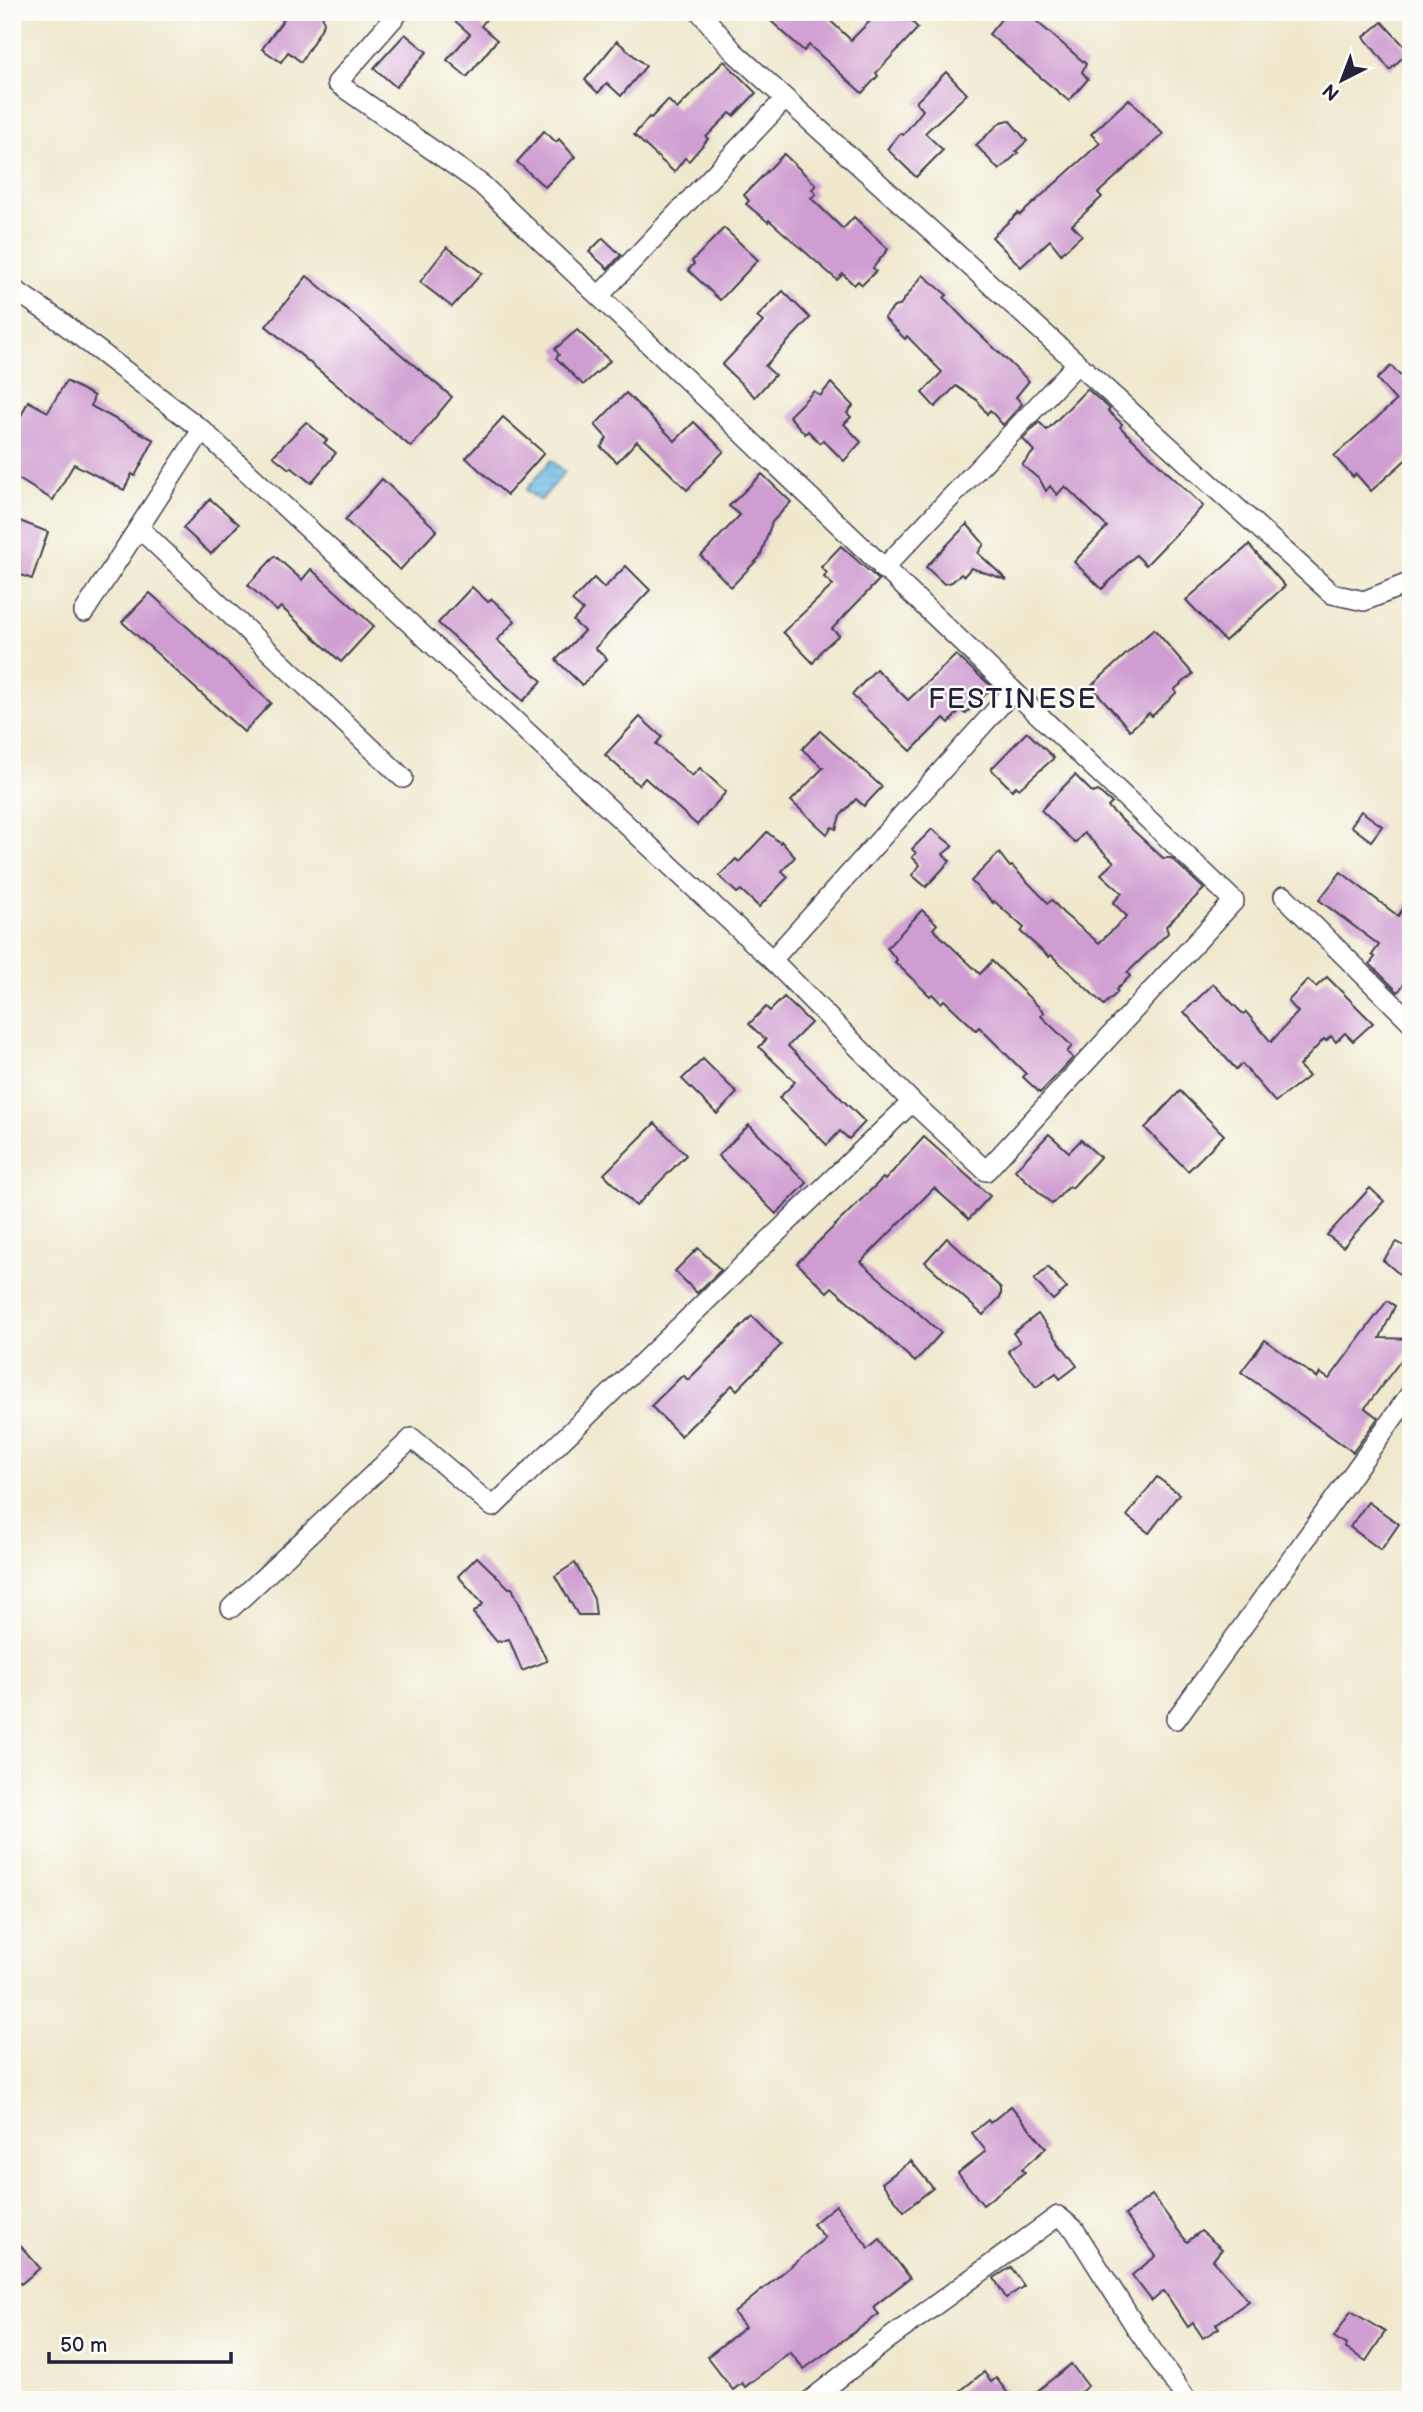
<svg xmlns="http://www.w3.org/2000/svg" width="1423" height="2412" viewBox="0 0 1423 2412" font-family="'Balsamiq Sans',sans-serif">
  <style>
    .water { fill: url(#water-rules); stroke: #476e90; stroke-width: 2 }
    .building { fill: #cf9dd1 }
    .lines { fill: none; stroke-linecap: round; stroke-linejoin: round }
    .street-casing { stroke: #414051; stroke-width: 22 }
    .street { stroke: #fff; stroke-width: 19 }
    .labels { text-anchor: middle; stroke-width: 5; stroke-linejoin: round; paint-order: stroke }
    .quarter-label { font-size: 28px; letter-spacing: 2px; fill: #22223b; stroke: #fdfcf7 }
  </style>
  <defs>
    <pattern id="water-rules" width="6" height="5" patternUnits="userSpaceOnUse" patternTransform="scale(1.75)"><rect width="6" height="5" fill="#6cbbe6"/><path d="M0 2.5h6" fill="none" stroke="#5da0c6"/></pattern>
  </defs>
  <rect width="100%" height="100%" fill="#fdfcf7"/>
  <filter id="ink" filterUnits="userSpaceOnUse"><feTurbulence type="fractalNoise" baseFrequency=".0143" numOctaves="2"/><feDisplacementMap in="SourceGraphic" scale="14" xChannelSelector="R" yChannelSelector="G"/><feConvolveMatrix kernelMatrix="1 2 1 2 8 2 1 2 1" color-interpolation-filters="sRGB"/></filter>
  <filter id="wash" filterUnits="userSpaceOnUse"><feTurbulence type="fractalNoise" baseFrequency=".00686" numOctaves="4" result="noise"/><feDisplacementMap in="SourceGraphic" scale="28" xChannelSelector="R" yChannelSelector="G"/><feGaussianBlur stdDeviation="1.57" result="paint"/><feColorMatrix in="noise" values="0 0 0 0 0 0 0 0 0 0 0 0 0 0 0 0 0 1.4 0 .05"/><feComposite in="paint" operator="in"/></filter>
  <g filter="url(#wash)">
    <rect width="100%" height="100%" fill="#efe8cd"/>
    <path class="water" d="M551 460 565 472 540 501 526 490Z"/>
    <g id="blocks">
      <g class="building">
        <path d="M289 12H322L324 24 301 62 288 52 281 62 262 49Z"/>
        <path d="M445 12H492L481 26 497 40 467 77 447 60 470 34Z"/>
        <path d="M761 12H821L851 40 879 12H902L918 28 876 73 878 76 862 93 809 45 804 51Z"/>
        <path d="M1007 12H1039L1035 20 1086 64 1082 72 1088 79 1069 101 989 34Z"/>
        <path d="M1382 22 1409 51 1390 70 1364 37Z"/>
        <path d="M405 34 427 52 396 87 374 68Z"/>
        <path d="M617 41 646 66 621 96 607 83 598 93 585 80Z"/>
        <path d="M724 61 756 93 734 116 730 113 706 137 708 139 689 161 685 158 674 172 634 135 649 117 651 118 668 100 677 109Z"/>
        <path d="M946 72 967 94 925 133 943 150 916 177 887 149 900 133 903 135 923 110 916 102Z"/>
        <path d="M1129 99 1163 134 1098 193 1102 197 1072 225 1082 235 1061 254 1050 240 1021 267 992 237 1018 213 1020 215 1100 143 1091 134Z"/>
        <path d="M1009 120 1027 141 1016 151 1018 153 999 170 976 145 1001 122Z"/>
        <path d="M544 131 556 142 559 139 575 157 545 187 517 162Z"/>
        <path d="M784 154 816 185 812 189 816 194 811 198 843 229 854 217 888 249 873 268 876 271 862 285 858 281 854 285 843 274 837 280 769 220 768 222 746 204 749 201 744 195Z"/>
        <path d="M724 228 758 260 720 300 688 270 694 264 692 261Z"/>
        <path d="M603 238 621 255 608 269 589 252Z"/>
        <path d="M447 247 482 273 452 307 420 282Z"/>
        <path d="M923 275 947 295 944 298 968 323 1029 381 1016 397 1022 404 1003 425 990 410 987 414 978 401 956 386 935 407 922 393 942 372 907 336 905 339 884 318 894 307 899 306Z"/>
        <path d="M307 276 452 397 411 447 266 326Z"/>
        <path d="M783 291 810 318 765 366 775 375 755 397 722 365 763 322 757 317Z"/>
        <path d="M577 330 610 361 583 385 556 358 559 355 555 349Z"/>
        <path d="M1391 366 1411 387V455L1371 491 1356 474 1353 477 1334 456 1396 401 1377 379Z"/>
        <path d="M66 381 94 396 91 406 154 440 135 476 132 474 124 490 74 464 53 500 12 475V436L28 401 48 412Z"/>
        <path d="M831 383 853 406 847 413 851 417 844 424 861 442 844 461 823 440 820 443 808 431 805 434 789 416 814 391 820 396Z"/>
        <path d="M1087 389 1110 409 1108 411 1122 424 1120 427 1203 506 1146 565 1136 555 1102 589 1074 562 1107 527 1065 486 1057 495 1050 486 1046 491 1040 480 1022 465 1034 451 1023 439 1039 422 1047 430Z"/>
        <path d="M626 393 675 441 694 422 724 451 687 490 637 441 617 462 601 447 607 438 595 425Z"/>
        <path d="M503 417 544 453 507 495 466 458Z"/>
        <path d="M306 422 327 440 324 443 336 453 311 483 291 467 289 469 273 456Z"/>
        <path d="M762 474 791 502 772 522 760 557 731 587 701 556 740 515 729 506Z"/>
        <path d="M382 479 437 530 400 570 345 520Z"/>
        <path d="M210 499 239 524 211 554 183 528Z"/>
        <path d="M12 518 48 532 32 579 12 572Z"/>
        <path d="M967 524 984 544 978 553 1007 580 971 568 964 576 961 574 952 582 944 584 926 567Z"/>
        <path d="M1249 545 1285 586 1225 641 1186 600Z"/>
        <path d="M841 546 879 580 832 629 839 635 822 650 813 663 783 632 833 585 824 577 827 573 821 567Z"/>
        <path d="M275 556 302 580 311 569 374 626 341 662 281 607 277 611 248 585Z"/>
        <path d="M626 566 650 590 595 648 607 659 582 685 556 660 584 631 573 621 583 610 572 601 594 578 604 588Z"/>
        <path d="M472 587 488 602 492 599 515 621 497 640 542 681 523 701 438 623Z"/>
        <path d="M150 593 271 703 244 732 122 622Z"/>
        <path d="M1154 629 1193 674 1175 689 1176 693 1152 716 1149 713 1130 730 1091 686Z"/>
        <path d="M956 655 991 686 990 690 965 714 960 710 949 723 944 718 911 751 852 695 876 669 908 700Z"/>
        <path d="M640 717 662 737 656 744 692 776 700 768 726 792 697 825 645 778 639 785 605 755Z"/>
        <path d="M820 731 882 787 864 806 856 799 840 816 836 829 832 827 827 834 791 801 823 768 802 749Z"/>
        <path d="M1027 732 1054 758 1019 789 1016 786 1012 790 991 769Z"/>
        <path d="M1075 775 1093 793 1098 791 1112 803 1108 807 1163 858H1171L1204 889 1166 926 1168 933 1127 973 1130 976 1116 990 1118 992 1104 1005 1051 955 1049 957 1021 932 1024 928 994 901 993 903 971 881 999 853 1010 867 1012 866 1048 903 1052 900 1063 913 1099 943 1127 916 1113 903 1122 893 1101 874 1114 862 1084 833 1075 843 1041 810Z"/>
        <path d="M1361 811 1382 826 1371 841 1351 826Z"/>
        <path d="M932 829 953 846 943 854 950 861 926 887 912 875 920 865 912 857 916 853 912 849Z"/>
        <path d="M767 832 780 843 781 841 795 857 782 871 788 877 759 907 741 890 737 893 719 876 736 859 739 862Z"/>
        <path d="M1341 872 1398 916 1411 897V975L1398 992 1370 964 1375 957 1372 955 1379 945 1319 900Z"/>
        <path d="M922 910 937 924 933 929 980 974 992 961 1044 1012 1041 1016 1072 1046 1067 1052 1073 1058 1040 1093 1023 1077 1026 1074 979 1027 976 1030 944 1000 941 1003 932 994 930 996 895 962 897 960 887 948Z"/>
        <path d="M1327 977 1373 1023 1353 1041 1345 1033 1336 1042 1331 1036 1326 1041 1324 1039 1299 1066 1309 1076 1275 1102 1242 1064 1236 1069 1184 1012 1213 984 1243 1014 1246 1012 1271 1042 1298 1012 1288 1001 1308 980 1316 987Z"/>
        <path d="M784 997 811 1023 788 1046 865 1122 849 1139 840 1131 827 1145 779 1098 795 1082 759 1047 766 1040 749 1024 766 1007 770 1011Z"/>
        <path d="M703 1059 737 1093 717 1114 682 1079Z"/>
        <path d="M1180 1091 1224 1135 1188 1171 1145 1128Z"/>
        <path d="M655 1123 686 1155 636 1206 604 1174Z"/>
        <path d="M749 1125 807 1183 776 1214 718 1156Z"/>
        <path d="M1049 1134 1069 1152 1081 1140 1100 1157 1072 1188 1069 1186 1052 1204 1015 1170Z"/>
        <path d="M924 1137 990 1196 969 1219 934 1188 861 1262 941 1333 915 1362 832 1287 827 1292 797 1263 883 1178 885 1180Z"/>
        <path d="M1370 1188 1384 1201 1343 1247 1327 1235Z"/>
        <path d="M947 1238 1001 1288V1296L983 1315 925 1262Z"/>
        <path d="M1397 1242 1411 1250V1284L1383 1260Z"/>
        <path d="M698 1248 721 1270 697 1293 675 1271Z"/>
        <path d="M1048 1267 1067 1288 1053 1300 1034 1280Z"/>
        <path d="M1387 1301 1395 1306 1380 1338 1411 1339V1347L1365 1408 1378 1418 1353 1452 1241 1372 1265 1340 1317 1378 1320 1373 1329 1379Z"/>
        <path d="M1038 1314 1077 1366 1060 1379 1056 1373 1036 1387 1008 1351 1020 1342 1013 1333Z"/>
        <path d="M752 1316 781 1345 737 1390 732 1385 681 1436 651 1406 683 1375 688 1380Z"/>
        <path d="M1157 1477 1179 1494 1149 1533 1127 1516Z"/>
        <path d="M1368 1502 1399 1524 1381 1550 1350 1527Z"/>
        <path d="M477 1557 509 1588H512L547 1661 522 1671 509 1639 497 1642 473 1613 483 1604 458 1576Z"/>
        <path d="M575 1563 594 1599 596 1615H578L555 1576Z"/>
        <path d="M1011 2106 1046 2148 1022 2169 1025 2172 983 2205 958 2173 986 2151 972 2133 988 2120 990 2123Z"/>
        <path d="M911 2161 933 2188 904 2211 882 2183Z"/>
        <path d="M1152 2195 1187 2242 1201 2231 1222 2249 1213 2260 1249 2301 1216 2324 1219 2328 1203 2338 1193 2323 1188 2327 1164 2291 1152 2301 1132 2275 1156 2256 1125 2215Z"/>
        <path d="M836 2205 869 2248 880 2239 910 2278 873 2307 879 2314 804 2369 790 2352 745 2387 742 2383 733 2390 707 2357 745 2327 734 2313 825 2238 813 2224Z"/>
        <path d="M12 2236 40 2268 21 2284 12 2273Z"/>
        <path d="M1011 2267 1024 2286 1006 2298 994 2278Z"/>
        <path d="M1351 2311 1385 2332 1366 2361 1345 2348 1346 2345 1334 2337Z"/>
        <path d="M1071 2364 1088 2386 1070 2400H1026Z"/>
        <path d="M984 2372 991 2382 996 2378 1013 2400H949Z"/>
      </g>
    </g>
  </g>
  <g filter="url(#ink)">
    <use href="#blocks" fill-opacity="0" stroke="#414051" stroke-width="2"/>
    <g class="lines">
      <g class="street-casing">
        <g id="street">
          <path d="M700 12 734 52 1332 594 1364 601 1411 582"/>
          <path d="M12 288 56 318 202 430 772 960 912 1102 986 1171 1234 901 481 184 337 83 399 12"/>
          <path d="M599 296 785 99"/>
          <path d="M139 528 403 778"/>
          <path d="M883 569 1077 364"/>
          <path d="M84 612 202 430"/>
          <path d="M1284 896 1411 1022"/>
          <path d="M772 960 1013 691"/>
          <path d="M231 1608 412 1438 493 1507 912 1102"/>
          <path d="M1176 1719 1411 1393"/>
          <path d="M811 2400 887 2340 1058 2216 1074 2229 1137 2329 1187 2400"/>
        </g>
      </g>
      <use href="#street" class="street"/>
    </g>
  </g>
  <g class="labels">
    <g class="quarter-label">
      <text x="1013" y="708">FESTINESE</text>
    </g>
  </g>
  <rect width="1423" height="2412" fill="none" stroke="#fdfcf7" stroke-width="42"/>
  <g transform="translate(1342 80) rotate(222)" stroke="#fdfcf7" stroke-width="5" paint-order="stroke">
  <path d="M0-5L12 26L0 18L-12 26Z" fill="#22223b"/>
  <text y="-10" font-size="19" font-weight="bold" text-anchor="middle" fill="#22223b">N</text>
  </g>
  <path d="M49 2352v10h182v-10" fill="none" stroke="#22223b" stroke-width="3.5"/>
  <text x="60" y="2352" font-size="21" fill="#22223b" stroke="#fdfcf7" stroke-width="5" paint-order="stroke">50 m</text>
</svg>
